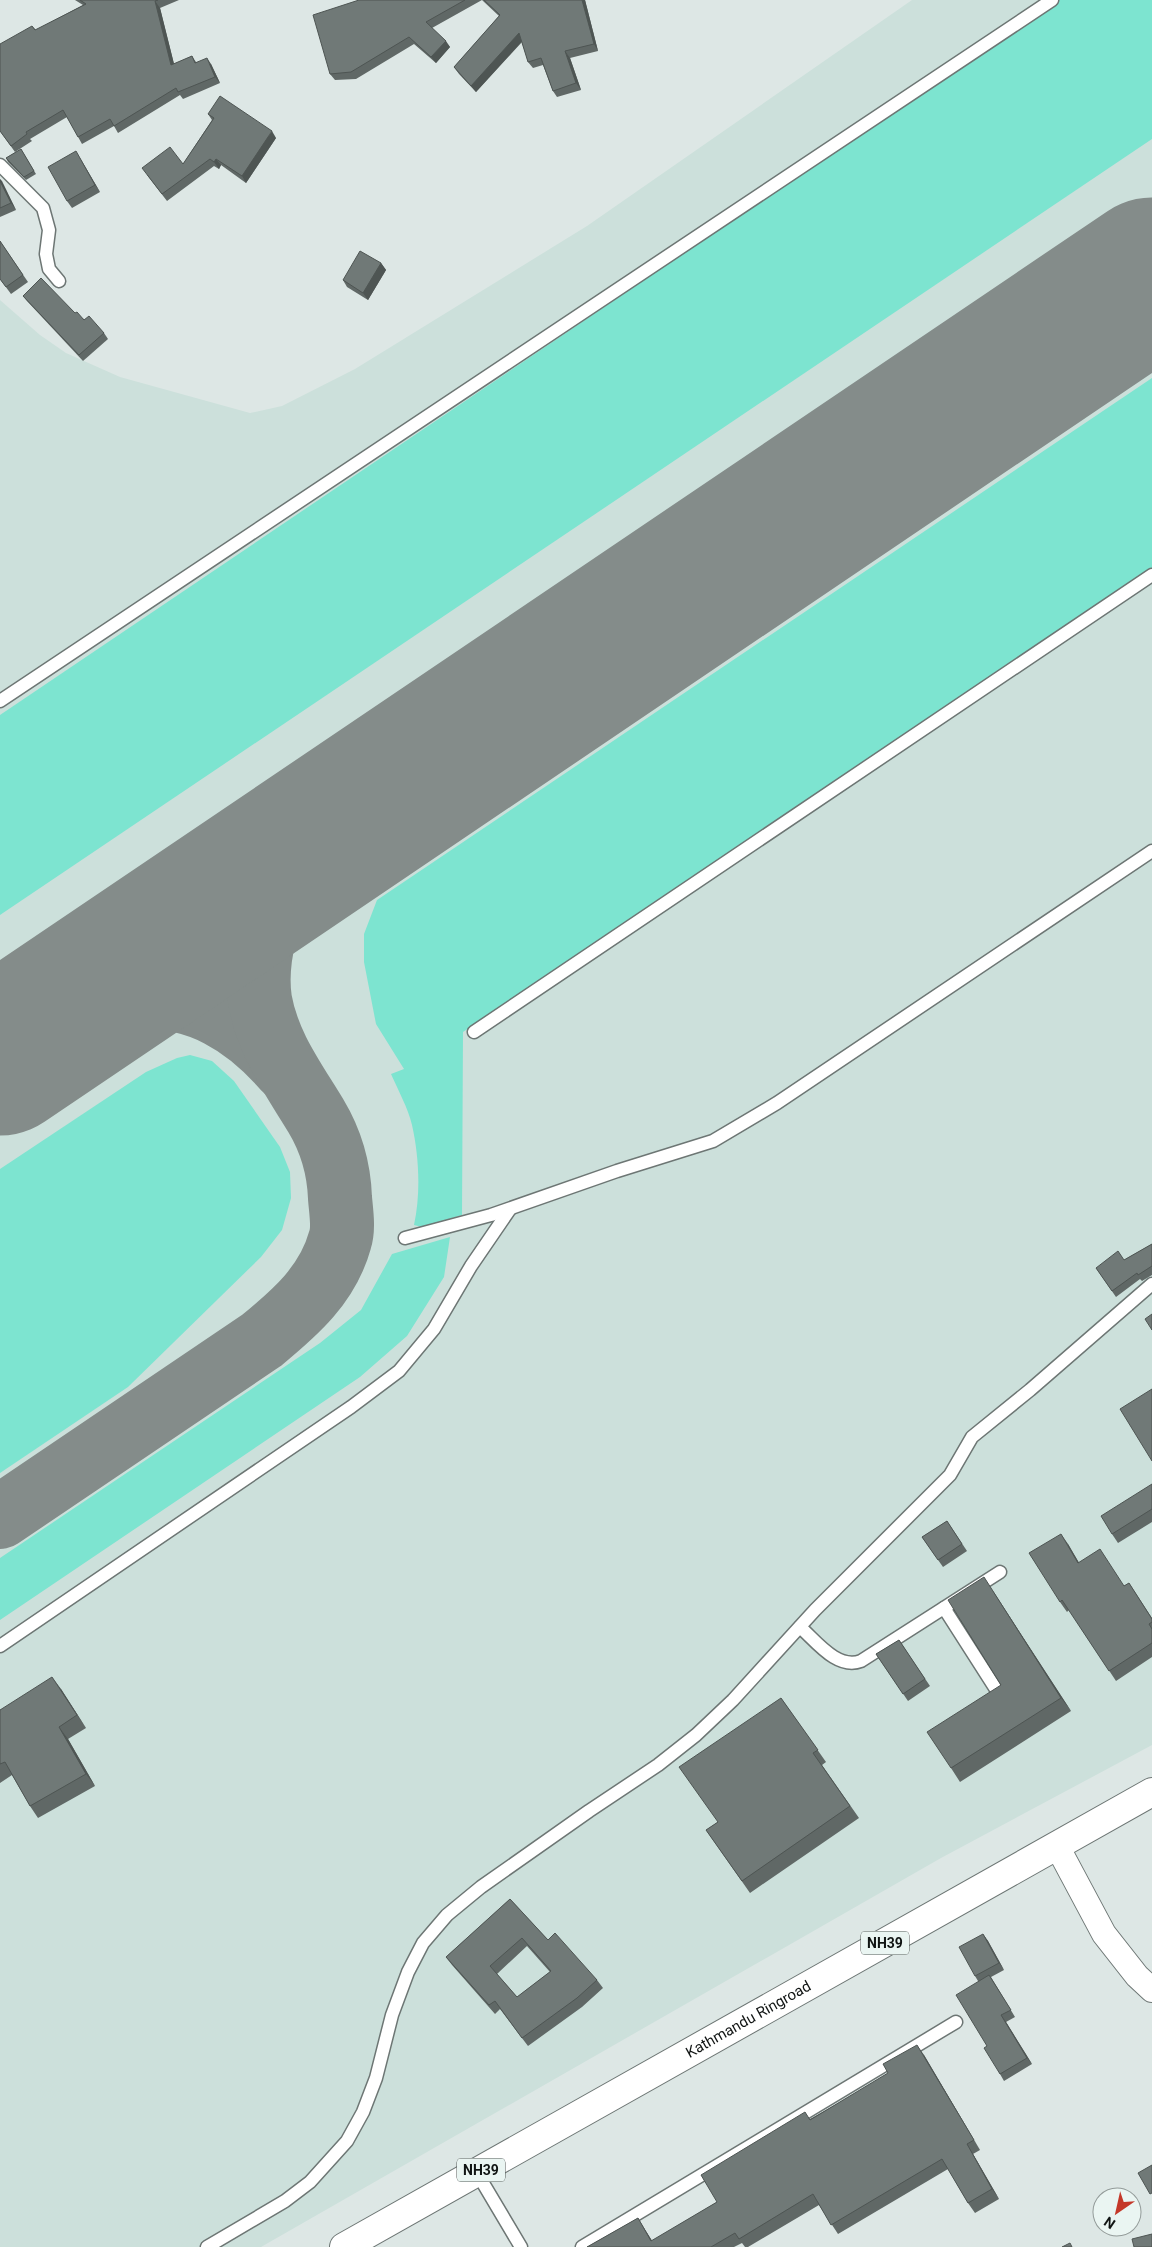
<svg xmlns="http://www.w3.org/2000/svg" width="1152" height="2247" viewBox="0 0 1152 2247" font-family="Roboto,sans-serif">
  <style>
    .built { fill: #cce0db }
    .green { fill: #7de4d0 }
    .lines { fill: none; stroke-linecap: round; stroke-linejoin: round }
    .taxiway { stroke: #848c8a; stroke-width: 64 }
    .runway { stroke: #848c8a; stroke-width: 159 }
    .lane-casing { stroke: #6d7674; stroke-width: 15 }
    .street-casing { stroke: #6d7674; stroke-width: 26 }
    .highway-casing { stroke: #6d7674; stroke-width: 30 }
    .lane { stroke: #fff; stroke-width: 12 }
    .street { stroke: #fff; stroke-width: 24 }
    .highway { stroke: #fff; stroke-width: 28 }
    .wall { fill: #606866; fill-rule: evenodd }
    .shaded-wall { fill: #4e5553 }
    .building { fill: #707977; stroke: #4e5553; fill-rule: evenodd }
    .labels { text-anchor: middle; stroke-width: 4; stroke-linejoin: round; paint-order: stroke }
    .shield { fill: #eaf5f2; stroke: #525857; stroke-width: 1 }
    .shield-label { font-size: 14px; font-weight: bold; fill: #111514 }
    .street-label { font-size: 15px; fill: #111514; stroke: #eaf5f2 }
  </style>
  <rect width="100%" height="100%" fill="#dde7e5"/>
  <path class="built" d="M912 0H1152V1745L941 1858 261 2247H0V300L40 335 66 353 120 377 250 413 282 406 355 369 587 226Z"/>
  <g class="green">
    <path d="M1059 0H1152V139L0 915V715Z"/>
    <path d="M1152 378V571L463 1032 462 1215 422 1227 414 1225C421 1193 419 1156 412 1125 408 1108 398 1090 391 1074L404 1069 376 1024 364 962V934L377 900Z"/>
    <path d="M190 1055 212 1061 234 1081 280 1147 290 1172 291 1198 282 1230 261 1257 128 1387 0 1473V1169L146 1072 177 1058Z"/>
    <path d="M450 1237 444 1277 407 1336 360 1377 0 1620V1558L320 1343 361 1310 392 1254Z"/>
  </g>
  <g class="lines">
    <g class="taxiway">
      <path d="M58 1017C83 1009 109 998 136 997 198 994 246 1024 285 1069"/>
      <path d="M0 1517 262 1340C296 1312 328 1284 340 1240 344 1228 341 1211 340 1198 339 1169 331 1141 316 1116 293 1078 268 1045 260 1000 253 952 273 905 290 861"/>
    </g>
    <path class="runway" d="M0 1056 1152 277"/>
    <g class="lane-casing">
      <g id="lane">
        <path d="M0 165 43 208 49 230 46 254 49 269 59 281"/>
        <path d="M0 701 1052 0"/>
        <path d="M474 1032 1152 575"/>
        <path d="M405 1238 491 1215 617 1171 713 1141 777 1103 1152 851"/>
        <path d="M944 1608 999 1694"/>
        <path d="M800 1627C816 1641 837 1670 861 1661L1000 1572"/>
        <path d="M0 1646 351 1407 399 1371 434 1329 471 1266 510 1209"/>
        <path d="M477 2173 521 2247"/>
        <path d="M207 2247 285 2201 310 2182 347 2141 363 2112 376 2078 392 2015 408 1972 423 1943 447 1915 481 1887 589 1811 658 1765 696 1735 733 1700 815 1610 950 1475 972 1437 1030 1390 1152 1284"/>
        <path d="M582 2247 956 2022"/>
      </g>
    </g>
    <g class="street-casing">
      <path id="street" d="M1057 1846 1104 1934 1137 1976 1152 1990"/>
    </g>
    <g class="highway-casing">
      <g id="highway">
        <path id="s1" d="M344 2247 1152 1792"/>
      </g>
    </g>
    <use href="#lane" class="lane"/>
    <use href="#street" class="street"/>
    <use href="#highway" class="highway"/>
  </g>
  <g class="wall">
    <path d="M75 0H179L160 8 174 64 192 56 196 62 211 64 220 83 183 99 180 95 118 133 114 126 82 144 67 117 30 139 32 141 15 152 0 131 32 26 36 30 83 5Z"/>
    <path d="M359 0H585L598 51 570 58 581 90 557 97 553 91 543 65 533 68 528 62 522 42 476 92 459 74 454 67 499 16 482 0 432 28 450 47 436 63 414 44 356 79 335 80 330 74Z"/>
    <path d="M208 114 276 138 246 183 221 165 219 169 214 166 167 201 147 175 183 164 212 120Z"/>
    <path d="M21 149 36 174 26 180 8 162 6 158Z"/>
    <path d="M80 158 100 192 72 208 67 201Z"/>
    <path d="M0 179 16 210 0 217Z"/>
    <path d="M0 241 28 282 11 294 0 279Z"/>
    <path d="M381 263 386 270 368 300 347 287 343 280Z"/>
    <path d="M23 296 75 313 104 333 108 339 83 361 27 301Z"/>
    <path d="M1152 1244V1275L1142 1281 1140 1279 1116 1297 1096 1268 1124 1260Z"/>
    <path d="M1152 1484V1522L1118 1543 1112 1534Z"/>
    <path d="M947 1521 967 1551 943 1567 922 1537Z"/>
    <path d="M1068 1544 1079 1563 1124 1586 1129 1583 1152 1618V1657L1116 1681 1069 1610 1067 1612 1060 1602Z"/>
    <path d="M993 1591 1071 1711 960 1782 951 1768 1001 1685Z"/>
    <path d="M899 1640 930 1686 908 1701 876 1654Z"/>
    <path d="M61 1689 86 1728 68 1739 95 1786 38 1818 30 1806 12 1775 0 1783V1710Z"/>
    <path d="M781 1698 826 1762 822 1765 859 1818 750 1893 706 1830 718 1822Z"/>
    <path d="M510 1899 548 1940 597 1980 603 1988 582 2007 528 2046 500 2009 495 2014 452 1965 446 1957ZM527 1946 550 1972 517 1997 497 1974Z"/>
    <path d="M983 1934 988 1941 1004 1970 991 1977 1015 2017 1006 2022 1032 2064 1004 2081 1000 2074 987 2046 978 1981 975 1976Z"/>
    <path d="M924 2055 980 2150 973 2154 999 2199 975 2213 968 2203 948 2169 838 2234 819 2205 748 2247H745L742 2243 734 2247H587L638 2218 652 2241 717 2202 810 2119Z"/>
  </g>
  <g class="shaded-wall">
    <path d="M582 0H585L598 51 594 44Z"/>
    <path d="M155 1 160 8 176 72 171 65Z"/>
    <path d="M519 33 524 39 476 92 471 86Z"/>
    <path d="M446 41 450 47 436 63 431 57Z"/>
    <path d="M565 51 570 58 581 90 576 83Z"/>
    <path d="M207 58 211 64 220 83 215 77Z"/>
    <path d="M272 131 276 138 246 183 242 176Z"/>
    <path d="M76 151 80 158 100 192 95 185Z"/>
    <path d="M216 159 221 165 219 169 214 162Z"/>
    <path d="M0 179 2 181 16 210 11 203 0 181Z"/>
    <path d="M381 263 386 270 368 300 363 293Z"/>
    <path d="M1061 1534 1068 1544 1085 1573 1078 1563Z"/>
    <path d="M984 1577 993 1591 1071 1711 1061 1698Z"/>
    <path d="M52 1677 61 1689 86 1728 77 1715Z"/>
    <path d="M59 1727 68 1739 95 1786 86 1774Z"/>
    <path d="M983 1934 988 1941 1004 1970 999 1963Z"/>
    <path d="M1001 2015 1006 2022 1032 2064 1027 2058Z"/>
    <path d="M917 2045 924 2055 980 2150Z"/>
    <path d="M967 2144 973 2154 999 2199 992 2189Z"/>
    <path d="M638 2218 644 2228 656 2247 651 2241Z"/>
  </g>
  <g class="building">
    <path d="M80 0H158L155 1 171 65 192 56 195 63 207 58 215 77 178 92 176 88 114 126 110 119 78 137 63 110 26 132 27 134 11 146 0 131V44L32 26 35 30 86 4Z"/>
    <path d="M359 0H465L426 22 446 41 431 57 409 37 351 72 330 74 313 15Z"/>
    <path d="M484 0H582L594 44 565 51 576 83 553 91 541 58 528 62 519 33 471 86 454 67 500 15Z"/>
    <path d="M220 96 272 131 242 176 216 159 214 162 210 159 162 194 142 168 170 147 183 164 214 118 208 114Z"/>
    <path d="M21 149 34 171 24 177 6 158Z"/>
    <path d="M76 151 95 185 67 201 48 167Z"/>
    <path d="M0 181 11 203 0 208Z"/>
    <path d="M0 241 23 275 6 287 0 279Z"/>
    <path d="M360 251 381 263 363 293 343 280Z"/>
    <path d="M41 278 75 313 77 312 84 320 89 316 104 333 79 355 23 296Z"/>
    <path d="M1152 1244V1266L1138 1275 1137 1273 1112 1291 1096 1268 1118 1251 1124 1260Z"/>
    <path d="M1152 1314V1330L1145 1319Z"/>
    <path d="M1152 1389V1461L1120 1409Z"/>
    <path d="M1152 1484V1509L1112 1534 1101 1516Z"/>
    <path d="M947 1521 962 1544 938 1560 922 1537Z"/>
    <path d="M1061 1534 1078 1563 1100 1549 1124 1586 1129 1583 1152 1619V1622L1149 1624 1152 1629V1643L1109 1671 1062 1600 1060 1602 1029 1553Z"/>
    <path d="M984 1577 1061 1698 951 1768 927 1732 1001 1685 948 1600Z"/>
    <path d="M899 1640 925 1679 903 1694 876 1654Z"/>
    <path d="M52 1677 77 1715 59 1727 86 1774 30 1806 5 1762 0 1764V1710Z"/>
    <path d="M781 1698 818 1750 813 1753 850 1806 742 1881 706 1830 718 1822 679 1767Z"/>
    <path d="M510 1899 548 1940 555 1933 597 1980 577 1998 522 2038 495 2001 489 2005 446 1957ZM522 1938 551 1971 517 1997 490 1966Z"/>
    <path d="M983 1934 999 1963 975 1976 959 1947Z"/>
    <path d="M989 1975 1011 2010 1001 2015 1027 2058 1000 2074 984 2048 987 2046 956 1995Z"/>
    <path d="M917 2045 974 2140 967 2144 992 2189 968 2203 942 2159 831 2225 813 2194 739 2239 735 2233 711 2247H587L638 2218 651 2241 717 2202 701 2175 805 2112 810 2120 888 2073 883 2064Z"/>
    <path d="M1152 2165V2193L1150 2194 1138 2173Z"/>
    <path d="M1152 2234V2247H1134L1132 2239Z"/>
    <path d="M1070 2243 1072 2247H1062Z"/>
  </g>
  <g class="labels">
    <g class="shield">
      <rect x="861" y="1931.5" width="48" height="23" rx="4"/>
      <rect x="457" y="2158.5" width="48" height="23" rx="4"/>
    </g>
    <g class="shield-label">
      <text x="885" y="1948">NH39</text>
      <text x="481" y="2175">NH39</text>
    </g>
    <g class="street-label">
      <text dy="5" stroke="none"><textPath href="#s1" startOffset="464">Kathmandu Ringroad</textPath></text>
    </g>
  </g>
  <g transform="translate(1117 2212) rotate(214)"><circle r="24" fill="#eaf5f2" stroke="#939b99"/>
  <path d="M0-4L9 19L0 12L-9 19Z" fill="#c43829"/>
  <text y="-8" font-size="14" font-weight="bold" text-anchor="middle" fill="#111514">N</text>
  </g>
</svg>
